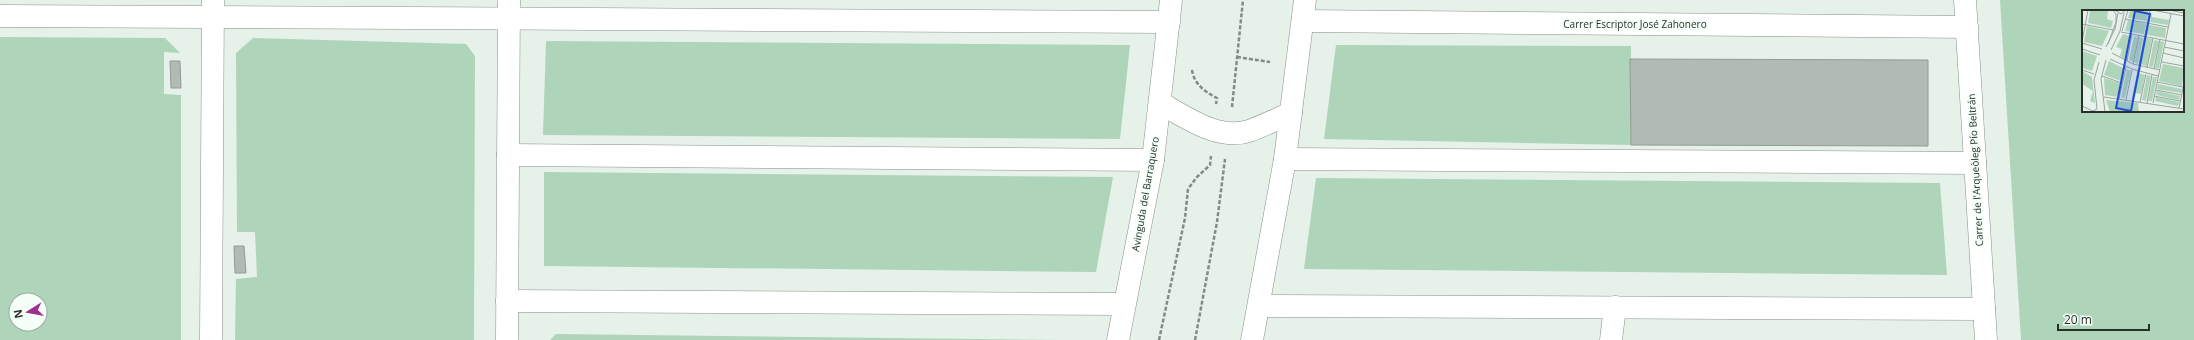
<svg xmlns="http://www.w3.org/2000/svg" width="2194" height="340" viewBox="0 0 2194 340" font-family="'Open Sans',sans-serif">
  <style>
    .green { fill: #aed4ba; fill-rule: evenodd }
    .building { fill: #b1bbb4; stroke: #929c95 }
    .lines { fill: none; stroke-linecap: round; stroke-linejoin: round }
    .minor-casing { stroke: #87918a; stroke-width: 23 }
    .path { stroke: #848b86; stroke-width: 2.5; stroke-dasharray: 4 2; stroke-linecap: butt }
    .minor { stroke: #fff; stroke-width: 22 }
    .labels { text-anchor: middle; stroke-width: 4; stroke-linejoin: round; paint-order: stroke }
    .street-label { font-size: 10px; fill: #2b2f2c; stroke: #f4fff7 }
    .inset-road { fill: none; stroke: #9ba39e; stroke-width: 1 }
    .view { fill: #1d4ed8; fill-opacity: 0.15; stroke: #1d4ed8; stroke-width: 2 }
    .inset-edge { fill: none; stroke: #2b2f2c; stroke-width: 2 }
  </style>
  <rect width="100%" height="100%" fill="#e6f1ea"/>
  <g class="green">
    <path d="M2000 0H2194V340H2021ZM2083 11H2183V111H2083Z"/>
    <path d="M0 37 165 38 180 53 164 52V94L181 95V340H0ZM16 300H40V324H16Z"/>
    <path d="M253 38 466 44 475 56 474 340H235L236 279 257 277 255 232H237L236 53Z"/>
    <path d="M546 41 1130 45 1120 139 543 135Z"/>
    <path d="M1336 45 1631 46V145L1324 139Z"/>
    <path d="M544 172 1113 177 1096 272 544 266Z"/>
    <path d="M1316 178 1940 183 1947 275 1304 269Z"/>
    <path d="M556 334 1060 340H550Z"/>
  </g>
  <g class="building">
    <path d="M1630 59 1928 60V146L1631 145Z"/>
    <path d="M170 61H180L181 88H171Z"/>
    <path d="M234 246H244L246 273H235Z"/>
  </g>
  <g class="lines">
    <g class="minor-casing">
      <g id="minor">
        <path d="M1965 0 1986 340"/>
        <path d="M0 16 1169 22"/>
        <path d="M1304 21 1967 27"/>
        <path d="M1160 103C1186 117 1218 141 1249 131 1263 126 1277 119 1291 113"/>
        <path d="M508 155 1153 160"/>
        <path d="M1285 159 1975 163"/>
        <path d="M507 301 1124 304"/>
        <path d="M1259 306 1984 309"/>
        <path d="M211 340 213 0"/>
        <path d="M507 340 509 0"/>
        <path d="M1118 340 1153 160 1171 0"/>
        <path d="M1252 340 1285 159 1305 0"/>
        <path d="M1611 340 1615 307"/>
      </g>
    </g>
    <g class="path">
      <path d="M1237 57 1270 62"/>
      <path d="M1192 70C1194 84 1205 92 1217 98L1216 104"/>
      <path d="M1232 107 1243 0"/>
      <path d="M1159 340 1185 218 1188 189 1197 177 1210 165 1211 156"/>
      <path d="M1195 340 1217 222 1225 159"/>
    </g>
    <use href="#minor" class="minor"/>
  </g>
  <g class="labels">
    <g class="street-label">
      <text x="1635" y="28">Carrer Escriptor José Zahonero</text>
      <text transform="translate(1975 170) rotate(-93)" y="4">Carrer de l'Arqueòleg Pío Beltrán</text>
      <text transform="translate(1145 194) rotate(-80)" y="4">Avinguda del Barraquero</text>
    </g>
  </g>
  <g transform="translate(2082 10)">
    <rect width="102" height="102" fill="#e6f1ea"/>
    <path d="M8 1H26L25 9 31 11 29 18 6 13ZM48 1H66L65 11 46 8ZM70 2V7L87 10 86 15 68 12ZM46 10 64 14 62 24 43 21ZM67 15 84 18 83 28 65 25ZM5 16 27 21 20 36 2 32ZM41 24 48 26 43 49 38 46 40 39 34 37ZM52 26 56 27 51 52 47 50ZM57 27 61 28 56 54 52 52ZM64 28 70 29 65 56 59 54ZM72 30 77 31 71 57 67 56ZM78 31 82 32 77 58H73ZM0 41 15 46 10 61 0 58ZM27 51 41 58 39 71 22 65ZM81 54 102 58 100 76 77 71ZM45 59 49 61 43 88H39ZM0 61 10 67 13 93 8 91 11 81 0 74ZM57 63 63 65 59 84 53 83ZM65 65 69 66 64 91 60 90ZM71 67H75L70 91H66ZM22 68 38 73 36 87 23 85ZM76 74 100 79 99 83 75 79ZM75 81 98 86 97 90 74 85ZM74 87 97 92 96 96 73 91ZM24 90 56 93 57 102H28Z" fill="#aed4ba"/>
    <path class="inset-road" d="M33 0 39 4 44 0M70 0 102 6M87 0 102 3M43 9 86 17M0 14 31 20M40 21 46 0M39 22 102 34M0 32 6 0M0 33 20 39M26 34 34 12V4L31 0M24 37 33 19 36 3M82 37 102 41M0 39 18 45M29 40 38 21 42 3M30 43 51 54 78 60M81 43 102 48M28 49 50 59 76 66M45 51 50 24M80 52 102 56M51 54 57 25M57 55 68 0M65 58 71 28M72 59 78 29M0 60 12 64M20 66 40 73M75 72 101 77M74 80 100 85M72 86 98 91M22 87 102 99M37 89 44 57M44 90 50 60M50 91 56 61M58 92 64 64M65 93 70 65M71 93 89 4M0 96 11 101 15 99 12 70 17 52M97 98 102 73M23 102 19 69 24 50"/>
    <path class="view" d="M53 1 68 4 49 101 34 98Z"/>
    <rect width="102" height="102" class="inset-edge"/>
  </g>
  <g transform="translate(28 312) rotate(259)"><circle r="19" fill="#f4fff7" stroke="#a4aca6"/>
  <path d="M0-3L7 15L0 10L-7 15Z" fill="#9f2f8c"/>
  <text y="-6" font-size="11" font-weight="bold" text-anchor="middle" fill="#2b2f2c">N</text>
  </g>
  <path d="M2058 324v6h91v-6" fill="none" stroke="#2b2f2c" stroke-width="2"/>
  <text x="2064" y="324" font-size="12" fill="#2b2f2c" stroke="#f4fff7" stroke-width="3" paint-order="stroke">20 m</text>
</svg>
